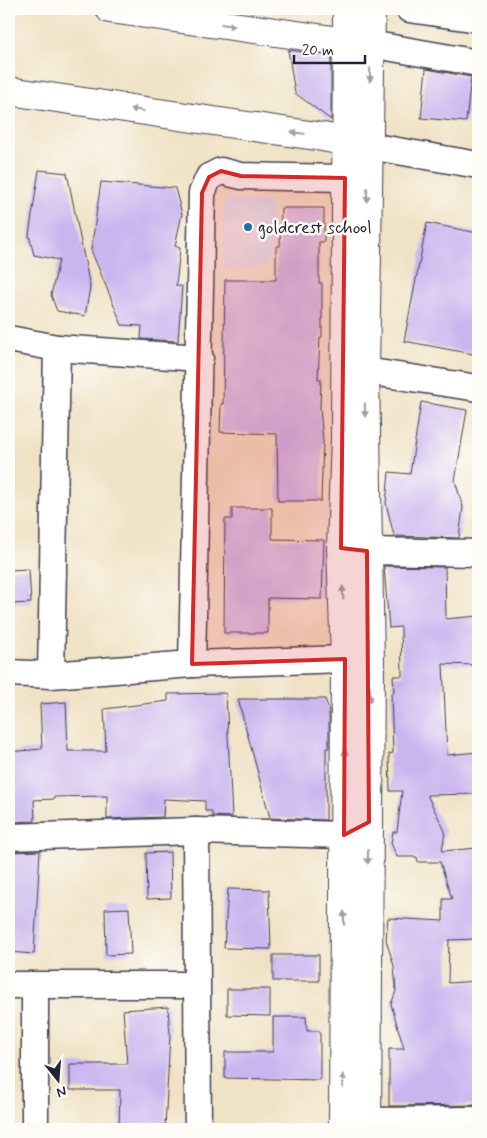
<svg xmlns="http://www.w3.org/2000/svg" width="487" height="1138" viewBox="0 0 487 1138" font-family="Mynerve,sans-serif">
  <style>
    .built { fill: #d0daf9 }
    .building { fill: #cab6ef }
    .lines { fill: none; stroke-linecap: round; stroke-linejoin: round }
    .minor-casing { stroke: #413f50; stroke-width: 29 }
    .tertiary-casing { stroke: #413f50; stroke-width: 30 }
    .minor { stroke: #fff; stroke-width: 26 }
    .tertiary { stroke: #fff; stroke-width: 28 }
    .oneway { fill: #9c9ca7 }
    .marked { fill: #d62828; fill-opacity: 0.2; stroke: #d62828; stroke-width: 4; stroke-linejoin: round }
    .poi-dot { fill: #1f6fb2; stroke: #fdfcf7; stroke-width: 2 }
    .labels { text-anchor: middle; stroke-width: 5; stroke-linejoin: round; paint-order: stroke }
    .poi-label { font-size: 18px; fill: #22223b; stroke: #fdfcf7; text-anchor: start }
  </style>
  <rect width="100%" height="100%" fill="#fdfcf7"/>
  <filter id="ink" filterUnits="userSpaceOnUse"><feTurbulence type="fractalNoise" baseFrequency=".02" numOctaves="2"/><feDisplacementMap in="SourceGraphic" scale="10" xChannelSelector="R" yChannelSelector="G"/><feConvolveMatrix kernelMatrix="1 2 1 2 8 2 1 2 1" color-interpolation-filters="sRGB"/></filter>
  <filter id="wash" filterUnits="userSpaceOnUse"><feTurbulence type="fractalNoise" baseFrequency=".0096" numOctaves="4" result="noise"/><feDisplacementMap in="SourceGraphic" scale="20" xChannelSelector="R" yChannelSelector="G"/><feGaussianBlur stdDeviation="1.12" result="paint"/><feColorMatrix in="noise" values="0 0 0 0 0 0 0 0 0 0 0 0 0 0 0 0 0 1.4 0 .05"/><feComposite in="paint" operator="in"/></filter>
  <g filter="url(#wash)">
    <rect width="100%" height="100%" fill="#f0e2c5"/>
    <path class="built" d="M225 200 270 203 273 251 265 267 223 268Z"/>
    <g id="blocks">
      <g class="building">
        <path d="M288 50 331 56V120L295 93Z"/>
        <path d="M426 69 471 77 466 122 421 118Z"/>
        <path d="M39 170 67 173 90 287 85 316 57 311 51 295 59 260 34 255 29 235Z"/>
        <path d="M101 182 175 188 182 214 175 246 180 248 176 286H182L178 341 141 339 142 326 122 325 91 250Z"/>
        <path d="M281 208H324V242H319V283H322V337H320L318 379H321L320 408 323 441 321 501H278L277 434 220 432 221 404H223L225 280H276V246H280Z"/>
        <path d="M427 223 478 233V355L404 341Z"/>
        <path d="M421 402 467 410 455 481 463 507 459 538 394 536 386 503 389 472 410 474Z"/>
        <path d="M232 508H272V539L324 540 322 599 268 598V633H224L225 519H232Z"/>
        <path d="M384 566 445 567 446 619 478 616V665L443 664 447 755 478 752V794L427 795 445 831 442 851 478 848V939L449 940 448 983 478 981V1105L389 1106V1049H404L391 1004 396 991 394 966 386 940 388 918 443 921V899H452L440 862H418L417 857H397L391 843 393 832H397L402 791H390L389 754 393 753 391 693H394L393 676H402L401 627 389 628Z"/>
        <path d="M29 569 31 603 9 604V570Z"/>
        <path d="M223 693 226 694 232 817 212 816V811H205V801L164 799 163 817 107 819V796L54 797V799L34 800 35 821 9 822V752L42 749 40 704 66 702 68 751H106L104 709 168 701V694Z"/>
        <path d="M238 699H325L329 710V748H326V820L270 818Z"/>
        <path d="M40 851 34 954 9 952 12 852Z"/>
        <path d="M170 852 171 898 147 899 146 853Z"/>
        <path d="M228 889 269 890 271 949 224 948Z"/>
        <path d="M129 908 131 954 106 955 105 909Z"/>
        <rect x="273" y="955" width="46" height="26"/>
        <path d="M227 989H270V1016L227 1015Z"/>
        <path d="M168 1007 170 1035 165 1129H119L120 1090H70V1064H127L123 1010Z"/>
        <path d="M273 1017H306L307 1031H320V1080L225 1078V1052H273Z"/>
      </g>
    </g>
  </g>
  <g filter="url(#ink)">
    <use href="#blocks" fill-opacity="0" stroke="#413f50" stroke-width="1"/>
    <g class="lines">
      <g class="minor-casing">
        <g id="minor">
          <path d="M409 9 478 19"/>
          <path d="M370 44 478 63"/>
          <path d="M369 146 478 165"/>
          <path d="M9 339 57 348 200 358"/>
          <path d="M365 371 478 388"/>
          <path d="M347 549 367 551 478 553"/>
          <path d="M192 664 202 193 209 177 221 171 241 176 345 178"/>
          <path d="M9 673 51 675 192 664 345 659 367 664"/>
          <path d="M51 675 57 348"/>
          <path d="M196 831 344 835 362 825"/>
          <path d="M9 837 196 831 198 1129"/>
          <path d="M9 985H196"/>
          <path d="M367 1121 478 1120"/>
          <path d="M35 1129V986"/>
        </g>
      </g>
      <g class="tertiary-casing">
        <g id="tertiary">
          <path d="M110 9 347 42"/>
          <path d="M9 91 323 137 363 145"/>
          <path d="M343 1129 345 659 341 548 345 438 347 9"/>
          <path d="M367 1129 370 664 365 371 371 9"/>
        </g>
      </g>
      <use href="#minor" class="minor"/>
      <use href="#tertiary" class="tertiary"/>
    </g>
    <defs><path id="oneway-solid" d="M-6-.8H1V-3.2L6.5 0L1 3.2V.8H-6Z" transform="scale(1.25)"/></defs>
    <g class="oneway">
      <use href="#oneway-solid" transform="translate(228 25) rotate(8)"/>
      <use href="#oneway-solid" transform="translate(370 75) rotate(91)"/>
      <use href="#oneway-solid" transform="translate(137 110) rotate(-172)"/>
      <use href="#oneway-solid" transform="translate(298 133) rotate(-172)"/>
      <use href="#oneway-solid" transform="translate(367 195) rotate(91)"/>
      <use href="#oneway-solid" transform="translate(365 410) rotate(89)"/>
      <use href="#oneway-solid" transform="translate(343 593) rotate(-93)"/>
      <use href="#oneway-solid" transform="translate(370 695) rotate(91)"/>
      <use href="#oneway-solid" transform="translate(345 756) rotate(-90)"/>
      <use href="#oneway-solid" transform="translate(368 857) rotate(91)"/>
      <use href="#oneway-solid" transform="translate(344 918) rotate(-90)"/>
      <use href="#oneway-solid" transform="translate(343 1081) rotate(-90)"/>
    </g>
  </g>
  <path class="marked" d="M221 171 241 176 345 178 341 548 367 551 369 822 344 835 345 659 192 664 202 193 209 177Z"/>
  <circle class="poi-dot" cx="248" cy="227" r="5"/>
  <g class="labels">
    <g class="poi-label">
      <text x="258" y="233">goldcrest school</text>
    </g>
  </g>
  <rect width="487" height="1138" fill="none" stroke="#fdfcf7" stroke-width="30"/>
  <g transform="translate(58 1080) rotate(163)" stroke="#fdfcf7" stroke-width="4" paint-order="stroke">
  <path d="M0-4L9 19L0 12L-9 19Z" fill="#22223b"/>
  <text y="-8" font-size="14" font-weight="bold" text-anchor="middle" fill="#22223b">N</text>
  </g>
  <path d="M294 55v8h71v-8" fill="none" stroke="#22223b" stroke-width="2.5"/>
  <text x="302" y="55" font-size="15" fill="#22223b" stroke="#fdfcf7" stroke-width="4" paint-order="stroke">20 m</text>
</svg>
